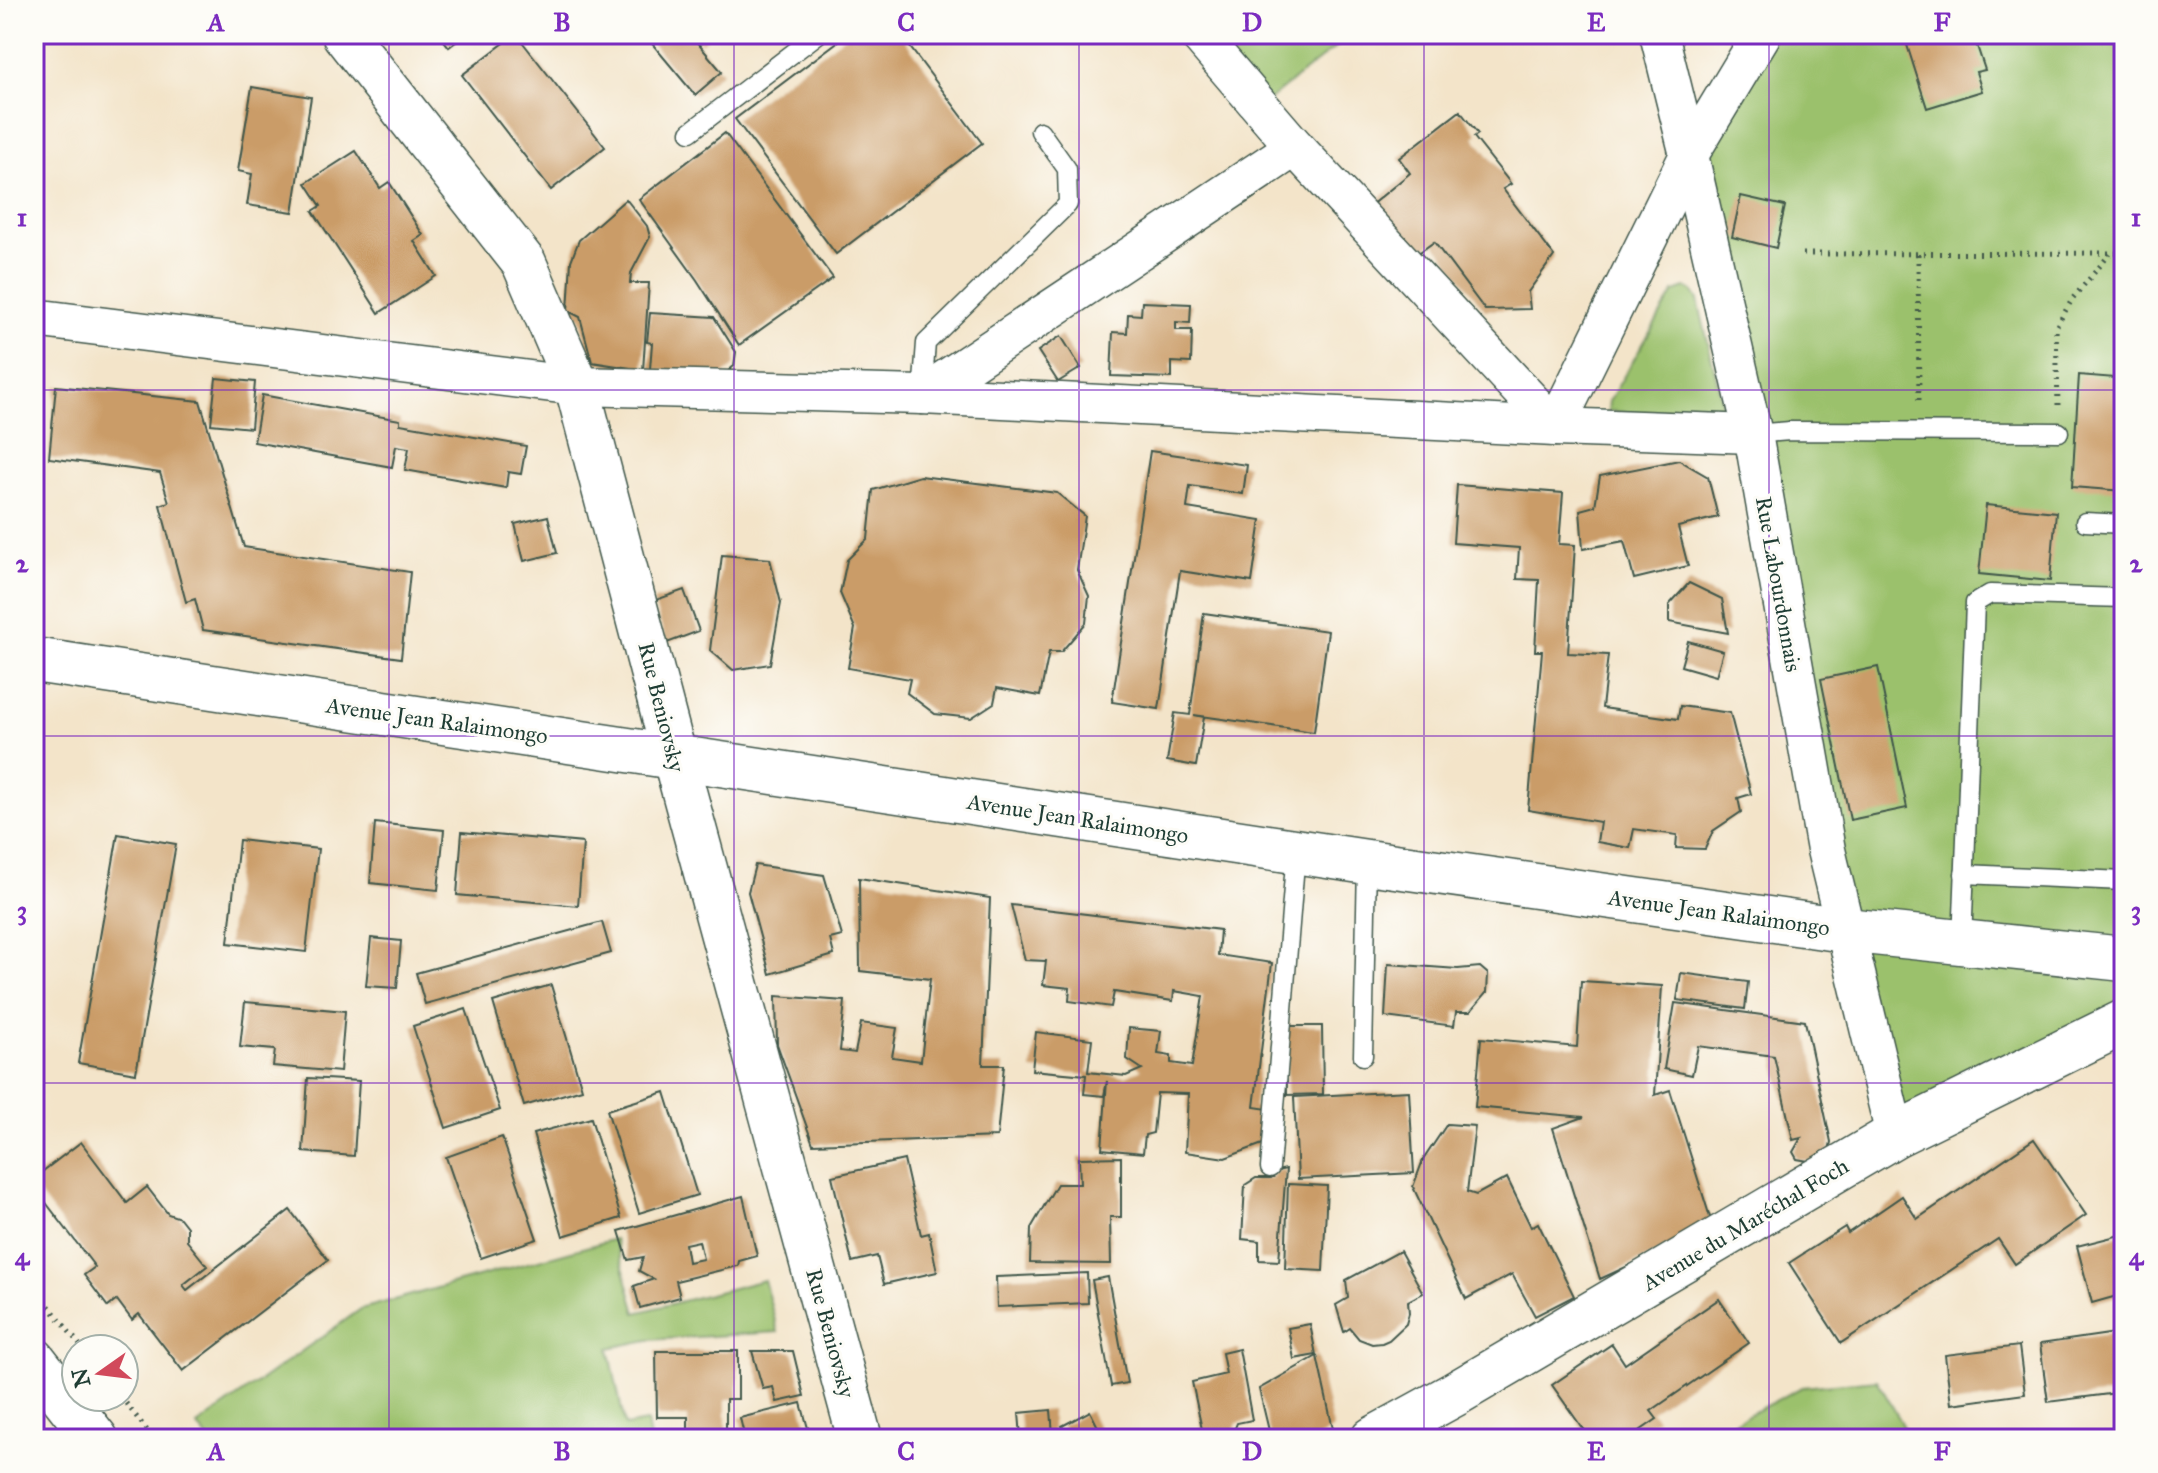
<svg xmlns="http://www.w3.org/2000/svg" width="2158" height="1473" viewBox="0 0 2158 1473" font-family="'IM FELL Great Primer',serif">
  <style>
    .green { fill: #9bc16c; stroke: #5d7f50; stroke-width: 2 }
    .building { fill: #ca9c67; fill-rule: evenodd }
    .lines { fill: none; stroke-linecap: round; stroke-linejoin: round }
    .lane-casing { stroke: #3f564a; stroke-width: 21 }
    .street-casing { stroke: #3f564a; stroke-width: 41 }
    .secondary-casing { stroke: #3f564a; stroke-width: 47 }
    .path { stroke: #3f564a; stroke-width: 5; stroke-dasharray: 2 6; stroke-linecap: butt }
    .lane { stroke: #fff; stroke-width: 18 }
    .street { stroke: #fff; stroke-width: 38 }
    .secondary { stroke: #fff; stroke-width: 44 }
    .grid { fill: none; stroke: #7b2cbf; stroke-width: 2; stroke-opacity: 0.55 }
    .labels { text-anchor: middle; stroke-width: 6; stroke-linejoin: round; paint-order: stroke }
    .street-label { font-size: 22px; fill: #1f3d34; stroke: #fdfcf7 }
    .neatline { fill: none; stroke: #7b2cbf; stroke-width: 3 }
    .grid-label { font-size: 26px; text-anchor: middle; font-weight: bold; fill: #7b2cbf }
  </style>
  <rect width="100%" height="100%" fill="#fdfcf7"/>
  <filter id="ink" filterUnits="userSpaceOnUse"><feTurbulence type="fractalNoise" baseFrequency=".0125" numOctaves="2"/><feDisplacementMap in="SourceGraphic" scale="16" xChannelSelector="R" yChannelSelector="G"/><feConvolveMatrix kernelMatrix="1 2 1 2 8 2 1 2 1" color-interpolation-filters="sRGB"/></filter>
  <filter id="wash" filterUnits="userSpaceOnUse"><feTurbulence type="fractalNoise" baseFrequency=".006" numOctaves="4" result="noise"/><feDisplacementMap in="SourceGraphic" scale="32" xChannelSelector="R" yChannelSelector="G"/><feGaussianBlur stdDeviation="1.8" result="paint"/><feColorMatrix in="noise" values="0 0 0 0 0 0 0 0 0 0 0 0 0 0 0 0 0 1.4 0 .05"/><feComposite in="paint" operator="in"/></filter>
  <g filter="url(#wash)">
    <rect width="100%" height="100%" fill="#f3e4c9"/>
    <g class="green">
      <path d="M1206 34H1352L1261 106Z"/>
      <path d="M1762 34H2124V1022L1895 1135 1689 155Z"/>
      <path d="M1685 288 1692 290 1698 300 1723 407 1719 413 1706 420 1608 411 1609 401 1674 292Z"/>
      <path d="M615 1239 636 1313 764 1280 778 1332 648 1340 609 1348 625 1426 647 1422 650 1439H208L197 1426 361 1309Z"/>
      <path d="M1877 1380 1903 1425V1439H1702L1802 1387Z"/>
    </g>
    <g id="blocks">
      <g class="building">
        <path d="M439 34H466L449 47Z"/>
        <path d="M516 34 605 147 551 190 462 75Z"/>
        <path d="M644 34H690L722 72 695 95Z"/>
        <path d="M693 34H712L701 43Z"/>
        <path d="M848 34H900L982 143 836 254 735 119Z"/>
        <path d="M1943 34H1973L1985 70 1976 72 1982 91 1927 108 1907 45Z"/>
        <path d="M252 87 311 97 293 212 247 205 252 174 238 171Z"/>
        <path d="M1460 111 1478 134 1474 137 1511 184 1503 189 1554 256 1528 292 1530 309 1485 310 1434 242 1410 259 1370 206 1410 173 1399 158Z"/>
        <path d="M725 133 833 278 739 345 697 280 639 199Z"/>
        <path d="M356 151 380 188 389 182 423 235 414 241 436 276 379 313 313 211 321 206 306 183Z"/>
        <path d="M1741 196 1785 206 1776 248 1732 237Z"/>
        <path d="M626 199 647 226 650 237 631 273 630 283H649L643 370 592 362 580 317 568 311 571 261 579 240Z"/>
        <path d="M1142 302 1191 304 1190 323 1176 322V330H1192L1191 363 1172 362V378L1111 376 1113 332 1127 333 1128 314 1141 315Z"/>
        <path d="M650 313 714 317 736 352 734 366 722 376 650 369 652 343 647 342Z"/>
        <path d="M1061 336 1081 368 1058 382 1038 351Z"/>
        <path d="M2116 364 2124 365V491L2072 487 2079 375 2115 378Z"/>
        <path d="M216 378 255 382 251 428 211 424Z"/>
        <path d="M56 386 200 401 244 547 410 572 401 658 203 630 195 599 186 602 160 505 169 502 160 473 49 458Z"/>
        <path d="M262 395 400 420V424L526 446 521 474 508 472 506 488 405 470 409 448 396 446 392 467 254 442Z"/>
        <path d="M1150 451 1247 465 1243 494 1190 486 1187 508 1261 520 1252 582 1180 571 1159 709 1112 702Z"/>
        <path d="M1679 460 1708 477 1718 517 1678 527 1688 566 1634 579 1624 541 1583 549 1580 510 1595 506 1600 476Z"/>
        <path d="M920 476 1057 493 1085 516 1077 570 1089 596 1086 623 1061 652H1049L1040 696 997 688 994 703 971 718 935 714 907 693 910 679 848 668 855 628 840 593 847 560 868 539 873 490Z"/>
        <path d="M1457 485 1563 493 1559 544 1575 545 1568 653 1608 655 1602 708 1678 719 1680 706 1730 713 1751 794 1738 798 1741 812 1713 831 1705 849 1676 848 1677 835 1634 829 1630 848 1597 842 1600 822 1528 810 1542 651H1535L1539 580 1517 579 1519 548 1453 543Z"/>
        <path d="M1986 505 2056 512 2050 581 1979 574Z"/>
        <path d="M548 516 557 553 524 561 515 524Z"/>
        <path d="M722 555 770 559 781 603 770 664 733 670 710 650Z"/>
        <path d="M1689 583 1722 599 1728 633 1669 622V605Z"/>
        <path d="M684 590 699 631 667 643 653 601Z"/>
        <path d="M1204 613 1328 631 1314 732 1194 715 1204 717 1196 766 1167 761 1175 713 1190 715Z"/>
        <path d="M1688 641 1723 651 1716 676 1681 666Z"/>
        <path d="M1878 667 1907 808 1850 820 1821 679Z"/>
        <path d="M375 823 444 830 438 890 370 883Z"/>
        <path d="M462 832 583 843 578 906 457 895Z"/>
        <path d="M118 834 176 844 136 1073 78 1063Z"/>
        <path d="M239 840 318 849 306 952 228 943Z"/>
        <path d="M755 865 824 875 842 936 830 939 834 955 770 974 748 892Z"/>
        <path d="M859 878 990 898 983 1065H1004L997 1137 813 1144 777 1044 776 996 845 1001 840 1051 855 1053 861 1023 897 1028 892 1057 921 1061 930 979 860 971Z"/>
        <path d="M1011 905 1220 930 1218 955 1272 963 1254 1107 1268 1109V1142L1225 1158 1185 1152 1188 1094 1157 1093 1153 1133 1145 1135 1143 1153 1102 1149 1107 1081 1104 1096 1084 1094 1086 1075 1032 1070 1036 1032 1092 1039 1088 1072 1126 1076 1142 1069 1127 1059 1129 1028 1161 1031 1158 1054 1171 1056V1063L1192 1066 1203 996 1174 991 1173 1001 1114 992 1111 1007 1069 1001 1070 988 1043 985 1046 961 1025 960Z"/>
        <path d="M602 922 611 953 425 1004 416 973Z"/>
        <path d="M371 938 401 941 397 988 366 986Z"/>
        <path d="M1388 964 1458 969 1480 967 1488 974 1487 992 1470 1012H1456L1454 1026 1385 1017Z"/>
        <path d="M1681 973 1748 982 1745 1009 1677 1000Z"/>
        <path d="M1581 981 1662 986 1655 1095 1670 1090 1713 1227 1600 1279 1553 1128 1584 1117 1475 1107 1481 1038 1577 1047Z"/>
        <path d="M551 985 582 1089 524 1106 493 1002Z"/>
        <path d="M245 1002 345 1011 340 1072 273 1066 275 1050 240 1047Z"/>
        <path d="M1675 1003 1805 1021 1831 1142 1829 1150 1814 1162 1797 1159 1793 1152 1801 1138 1793 1140 1774 1056 1698 1046 1692 1075 1664 1069Z"/>
        <path d="M466 1009 500 1110 446 1128 413 1026Z"/>
        <path d="M1286 1026H1322L1323 1094 1287 1095Z"/>
        <path d="M308 1078 359 1081 354 1156 303 1152Z"/>
        <path d="M1409 1091 1414 1173 1298 1179 1294 1097Z"/>
        <path d="M665 1092 697 1195 639 1213 607 1110Z"/>
        <path d="M591 1118 621 1218 563 1236 533 1134Z"/>
        <path d="M1447 1124 1475 1126 1467 1192 1476 1195 1507 1178 1531 1227 1538 1223 1574 1296 1535 1316 1512 1274 1466 1299 1413 1187 1423 1160Z"/>
        <path d="M502 1137 537 1239 481 1258 446 1157Z"/>
        <path d="M2034 1139 2086 1215 2015 1264 1998 1239 1841 1343 1789 1263 1845 1227 1848 1233 1902 1196 1917 1219Z"/>
        <path d="M81 1142 127 1203 147 1187 168 1214 180 1218 187 1227V1241L207 1266 183 1285 187 1290 290 1210 328 1260 183 1371 139 1314 132 1320 117 1300 108 1307 84 1275 95 1267 34 1187V1178Z"/>
        <path d="M1121 1157V1217H1110L1111 1264 1030 1263 1031 1228 1057 1184H1080L1079 1158Z"/>
        <path d="M904 1160 921 1235 929 1233 937 1272 884 1284 877 1256 852 1262 832 1176Z"/>
        <path d="M1286 1169 1279 1261 1259 1260V1241L1242 1239 1245 1185 1256 1178H1271L1277 1171Z"/>
        <path d="M1288 1184 1327 1186 1323 1271 1285 1269Z"/>
        <path d="M743 1196 757 1256 739 1261 738 1266 676 1281 680 1297 640 1308 634 1286 654 1279 639 1271 643 1257 628 1260 619 1231ZM699 1241 703 1259 688 1262 685 1244Z"/>
        <path d="M2124 1234V1294L2092 1303 2077 1246Z"/>
        <path d="M1400 1251 1423 1293 1408 1301 1409 1313 1406 1324 1389 1340 1382 1343 1372 1344 1359 1339 1350 1328 1344 1332 1336 1305 1348 1298 1346 1280Z"/>
        <path d="M1087 1273 1088 1303 997 1307 996 1277Z"/>
        <path d="M1108 1277 1127 1383 1111 1386 1092 1280Z"/>
        <path d="M1719 1299 1749 1343 1651 1411 1657 1419 1628 1439H1590L1552 1385 1612 1344 1625 1364Z"/>
        <path d="M1310 1324 1316 1355 1294 1359 1288 1328Z"/>
        <path d="M2123 1332 2124 1392 2048 1402 2040 1344Z"/>
        <path d="M2019 1346 2025 1394 1951 1404 1945 1355Z"/>
        <path d="M1239 1349 1252 1420 1237 1423 1233 1433 1225 1439H1204L1192 1382 1226 1374 1222 1353Z"/>
        <path d="M656 1351H738V1399H726V1439H688V1417H657Z"/>
        <path d="M752 1351H793L804 1396 777 1402 773 1387 763 1389Z"/>
        <path d="M1317 1356 1333 1429 1315 1439H1271L1259 1389Z"/>
        <path d="M801 1403 811 1439H745L740 1418Z"/>
        <path d="M1051 1410 1053 1435 1021 1437 1019 1413Z"/>
        <path d="M1090 1411 1104 1439H1060L1067 1435 1062 1426Z"/>
      </g>
    </g>
  </g>
  <g filter="url(#ink)">
    <use href="#blocks" fill-opacity="0" stroke="#3f564a" stroke-width="2"/>
    <g class="lines">
      <g class="lane-casing">
        <g id="lane">
          <path d="M690 132 818 34"/>
          <path d="M922 395 926 343 1068 204 1067 169 1040 131"/>
          <path d="M1753 434 1790 431 2059 432"/>
          <path d="M2085 522 2124 524"/>
          <path d="M1964 874 2124 881"/>
          <path d="M1962 943 1975 603 1990 594 2124 598"/>
          <path d="M1363 1056 1367 863"/>
          <path d="M1270 1168 1296 851"/>
        </g>
      </g>
      <g class="street-casing">
        <g id="street">
          <path d="M1198 34 1295 147 1555 427 1689 155 1762 34"/>
          <path d="M1659 34 1689 155 1753 434 1826 850 1895 1135"/>
          <path d="M34 318 577 386 922 395 1555 427 1753 434"/>
          <path d="M922 395 1295 147"/>
        </g>
      </g>
      <g class="secondary-casing">
        <g id="secondary">
          <path d="M344 34 524 263 577 386 674 755 860 1439"/>
          <path d="M34 660 1367 862 1845 930 2124 959"/>
          <path d="M34 1360 96 1439"/>
          <path d="M1373 1439 1455 1394 1895 1135 2124 1022"/>
        </g>
      </g>
      <g class="path">
        <path d="M1803 254 2124 253"/>
        <path d="M1918 254 1919 405"/>
        <path d="M2058 405 2056 327 2073 298 2110 254"/>
        <path d="M34 1287 83 1349"/>
        <path d="M121 1397 154 1439"/>
      </g>
      <use href="#lane" class="lane"/>
      <use href="#street" class="street"/>
      <use href="#secondary" class="secondary"/>
    </g>
  </g>
  <path class="grid" d="M389 34V1439M734 34V1439M1079 34V1439M1424 34V1439M1769 34V1439M34 390H2124M34 736H2124M34 1083H2124"/>
  <g class="labels">
    <g class="street-label">
      <text transform="translate(1779 584) rotate(80)" y="8">Rue Labourdonnais</text>
      <text transform="translate(662 707) rotate(76)" y="8">Rue Beniovsky</text>
      <text transform="translate(437 720) rotate(8)" y="8">Avenue Jean Ralaimongo</text>
      <text transform="translate(1078 818) rotate(9)" y="8">Avenue Jean Ralaimongo</text>
      <text transform="translate(1719 912) rotate(8)" y="8">Avenue Jean Ralaimongo</text>
      <text transform="translate(1745 1224) rotate(-31)" y="8">Avenue du Maréchal Foch</text>
      <text transform="translate(831 1333) rotate(75)" y="8">Rue Beniovsky</text>
    </g>
  </g>
  <rect width="2158" height="1473" fill="none" stroke="#fdfcf7" stroke-width="88"/>
  <g transform="translate(100 1373) rotate(256)"><circle r="38" fill="#fdfcf7" stroke="#a4b0a9" stroke-width="2"/>
  <path d="M0-6L14 30L0 20L-14 30Z" fill="#d1495b"/>
  <text y="-12" font-size="22" font-weight="bold" text-anchor="middle" fill="#1f3d34">N</text>
  </g>
  <rect x="44" y="44" width="2070" height="1385" class="neatline"/>
  <g class="grid-label">
    <text x="216" y="31">A</text>
    <text x="562" y="31">B</text>
    <text x="906" y="31">C</text>
    <text x="1252" y="31">D</text>
    <text x="1596" y="31">E</text>
    <text x="1942" y="31">F</text>
    <text x="22" y="226">1</text>
    <text x="2136" y="226">1</text>
    <text x="22" y="572">2</text>
    <text x="2136" y="572">2</text>
    <text x="22" y="919">3</text>
    <text x="2136" y="919">3</text>
    <text x="22" y="1265">4</text>
    <text x="2136" y="1265">4</text>
    <text x="216" y="1460">A</text>
    <text x="562" y="1460">B</text>
    <text x="906" y="1460">C</text>
    <text x="1252" y="1460">D</text>
    <text x="1596" y="1460">E</text>
    <text x="1942" y="1460">F</text>
  </g>
</svg>
